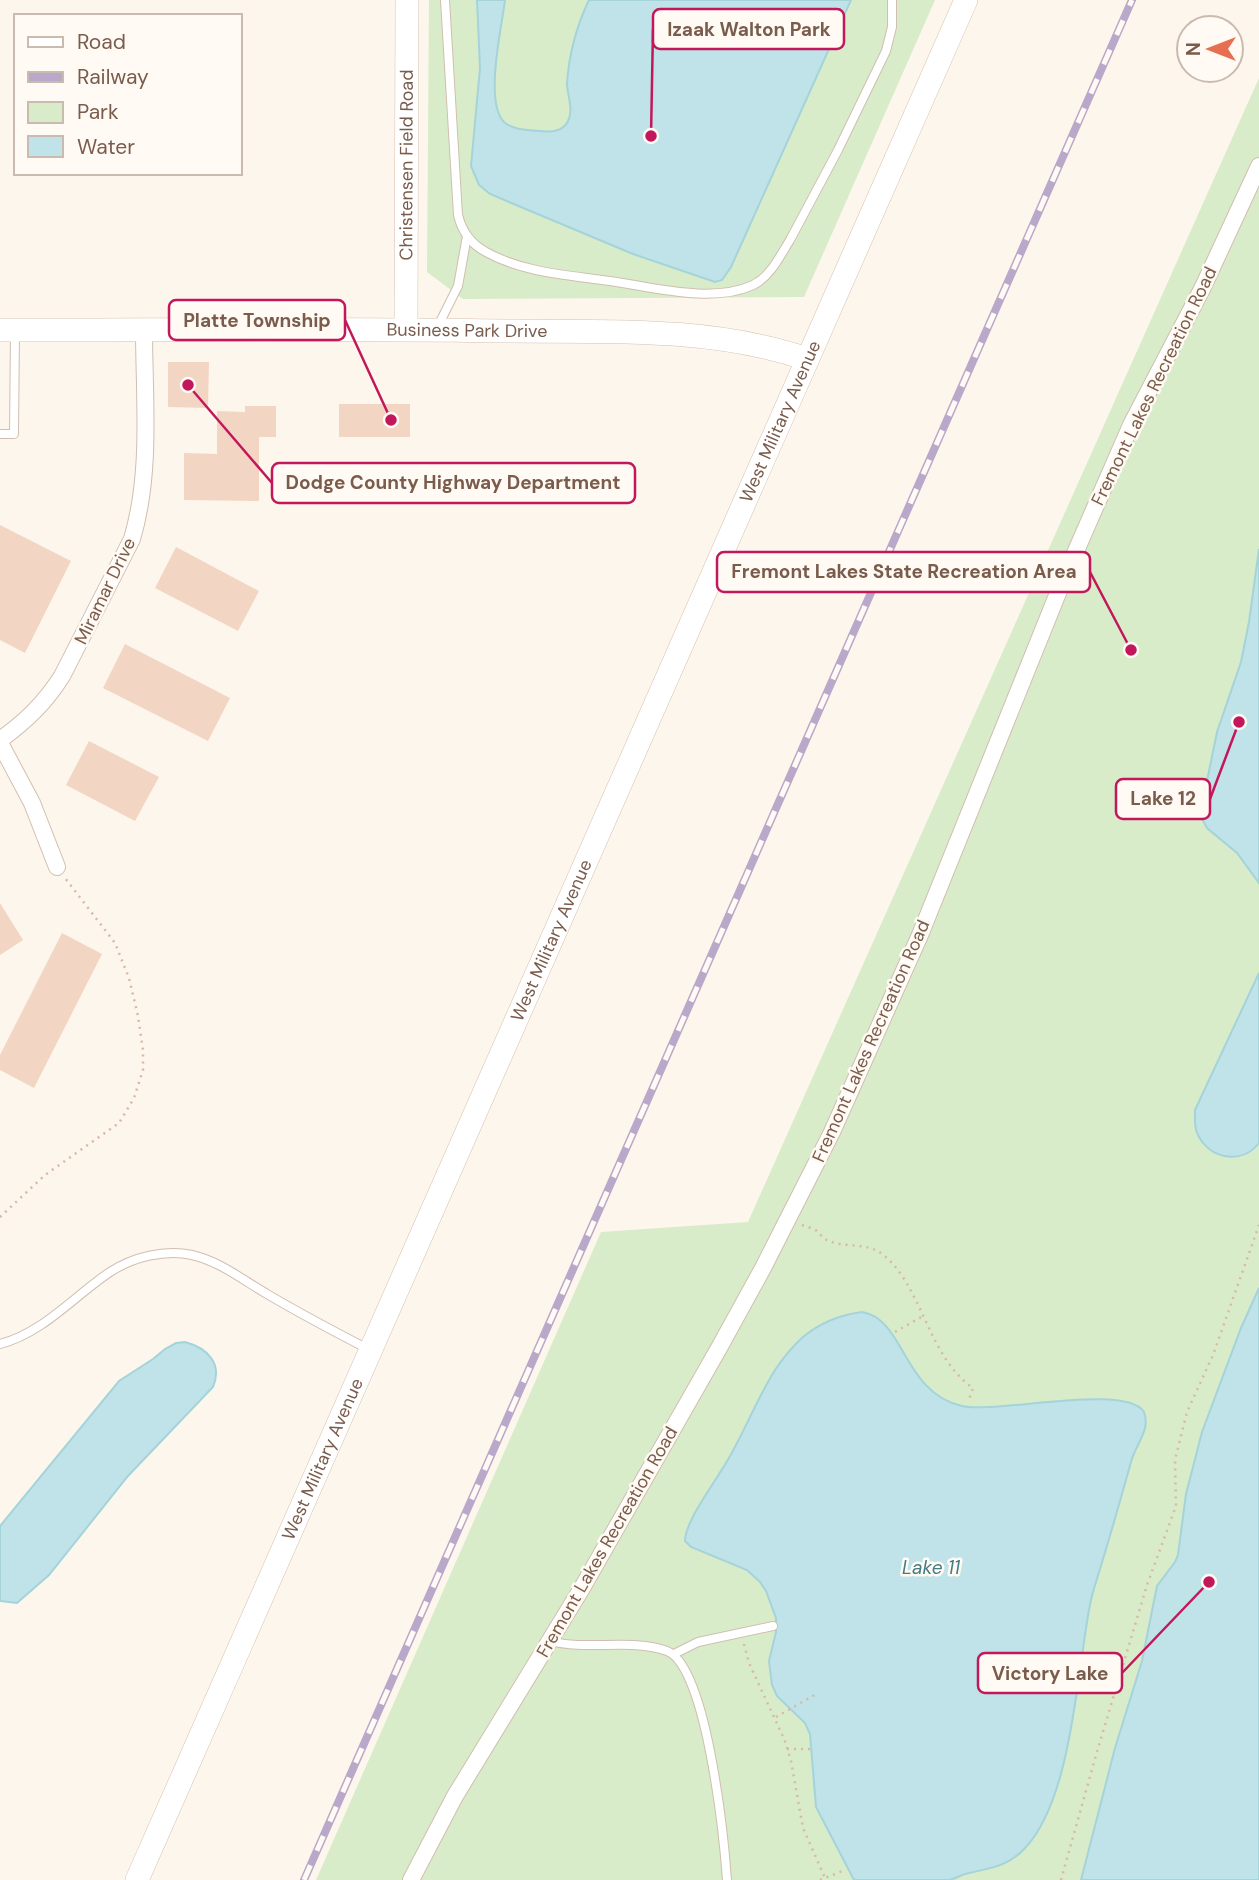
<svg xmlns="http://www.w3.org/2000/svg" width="1259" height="1880" viewBox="0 0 1259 1880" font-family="'DM Sans',sans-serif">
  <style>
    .green { fill: #d8ecc9 }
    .water { fill: #bfe3e8; stroke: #a5d3da; stroke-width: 2 }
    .building { fill: #f3d5c3 }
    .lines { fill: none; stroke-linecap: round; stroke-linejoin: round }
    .lane-casing { stroke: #d1beb0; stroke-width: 10 }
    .street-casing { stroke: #d1beb0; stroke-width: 18 }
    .secondary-casing { stroke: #d6c0b0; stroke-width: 24 }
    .path { stroke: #d9b8a5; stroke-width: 2.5; stroke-dasharray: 2 5; stroke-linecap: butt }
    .lane { stroke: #fff; stroke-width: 8 }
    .street { stroke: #fff; stroke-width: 16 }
    .secondary { stroke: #fff; stroke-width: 23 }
    .rail-casing { stroke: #b9a8c9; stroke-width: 8 }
    .rail { stroke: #fffaf3; stroke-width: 5; stroke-dasharray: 16; stroke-linecap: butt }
    .labels { text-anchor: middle; stroke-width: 5; stroke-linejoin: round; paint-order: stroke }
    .street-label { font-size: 18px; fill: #7a5c4d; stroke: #fffaf3 }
    .water-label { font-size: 19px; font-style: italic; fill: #437c86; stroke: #fffaf3 }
    .leader { fill: none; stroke: #c2185b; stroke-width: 2.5 }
    .callout-dot { fill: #c2185b; stroke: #fffaf3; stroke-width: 2.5 }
    .callout { fill: #fffaf3; stroke: #c2185b; stroke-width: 2.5 }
    .callout-label { font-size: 19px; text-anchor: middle; font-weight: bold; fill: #7a5c4d }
  </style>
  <rect width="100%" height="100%" fill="#fdf6ec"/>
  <g class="green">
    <path d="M429 0H935L804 297 463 299 427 272Z"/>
    <path d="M1259 78V1880H316L601 1232 748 1222Z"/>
  </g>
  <g class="water">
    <path d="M477 0H505C502 26 484 102 504 122 513 130 528 130 540 131 551 132 563 132 568 121 574 109 567 95 567 83 569 55 577 25 589 0H851L731 267 722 280 715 282 633 254 490 194 479 185 471 166 480 68Z"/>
    <path d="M1259 549V883L1237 853 1207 828 1200 815 1217 732 1241 662 1249 622Z"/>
    <path d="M1259 973V1143C1243 1164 1212 1160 1199 1137 1194 1129 1195 1119 1195 1110Z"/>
    <path d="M1259 1288V1880H1081L1115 1748 1142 1661 1157 1586 1175 1562 1178 1555 1186 1494 1202 1432 1241 1328Z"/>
    <path d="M862 1312C905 1319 903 1393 962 1406 995 1414 1126 1383 1144 1412 1146 1417 1146 1423 1145 1428 1142 1440 1134 1450 1131 1462 1121 1498 1111 1533 1100 1569 1096 1582 1091 1596 1089 1610 1077 1675 1071 1800 1025 1848 1009 1866 991 1868 969 1873 962 1874 956 1879 949 1880 941 1880 931 1880 922 1880 899 1880 876 1880 854 1880L816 1807 810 1734 805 1723 777 1696 772 1685 769 1661 776 1632V1618L766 1591 760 1582 747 1570 691 1547 685 1541C685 1520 719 1477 730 1456 746 1428 758 1397 775 1370 783 1358 793 1346 803 1337 821 1322 839 1315 862 1312Z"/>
    <path d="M185 1342C207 1348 223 1363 213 1387L128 1476 49 1575 17 1603 0 1601V1526L119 1381 153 1359 165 1349 176 1343Z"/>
  </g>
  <g class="building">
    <path d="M168 362H209L208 408 168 407Z"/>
    <rect x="339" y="404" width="71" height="33"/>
    <path d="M245 406H276V437H259V501L184 500V453L217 454V411L245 412Z"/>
    <path d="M0 525 71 561 25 653 0 640Z"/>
    <path d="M176 547 259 591 238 631 155 588Z"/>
    <path d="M125 644 230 698 208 741 103 688Z"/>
    <path d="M89 741 159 777 135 821 66 785Z"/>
    <path d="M0 903 23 940 0 955Z"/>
    <path d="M62 933 102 954 34 1088 0 1070V1055Z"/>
  </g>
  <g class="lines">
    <g class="lane-casing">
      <g id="lane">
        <path d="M445 0 458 215C462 232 471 244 486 252 524 273 569 275 610 281 653 287 712 304 753 285 770 277 780 256 790 240L838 150 886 51 892 27V0"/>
        <path d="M438 326 458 286 467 236"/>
        <path d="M0 434H14L15 332"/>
        <path d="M0 1344C43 1333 74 1296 110 1272 133 1257 165 1249 192 1255 219 1261 243 1280 267 1294 301 1314 335 1332 370 1350"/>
        <path d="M550 1641C588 1651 630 1638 667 1651 707 1666 724 1839 727 1880"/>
        <path d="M674 1654 698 1642 773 1626"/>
      </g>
    </g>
    <g class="street-casing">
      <g id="street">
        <path d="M0 740C26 721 45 703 62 676L132 539C152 472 144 398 144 329"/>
        <path d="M0 743 32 803 57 867"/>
        <path d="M411 1880 455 1796 582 1588 719 1348 763 1268 832 1132 920 935 1062 583 1131 425 1203 287 1259 166"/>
      </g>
    </g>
    <g class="secondary-casing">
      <g id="secondary">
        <path id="s1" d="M406 329 407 0"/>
        <path id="s2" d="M0 330C168 330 335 328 503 331 604 332 710 326 807 359"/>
        <path id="s3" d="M137 1880 966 0"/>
      </g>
    </g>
    <g class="path">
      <path d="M0 1217 45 1175 119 1123 134 1098 143 1070V1050L138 1016 129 978 115 943 65 878"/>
      <path d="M802 1225C807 1227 813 1228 817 1231 818 1232 824 1239 825 1239 842 1249 865 1241 882 1254 922 1284 927 1356 973 1388L968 1402"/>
      <path d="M895 1332 923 1316"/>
      <path d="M744 1644 749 1663 785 1741 791 1761 803 1828 825 1878"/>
      <path d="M776 1717 818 1693"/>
      <path d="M787 1749H810"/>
      <path d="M820 1880 845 1870"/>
      <path d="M1061 1880 1096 1755 1147 1585 1176 1506 1175 1460 1187 1412 1213 1355 1259 1225"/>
    </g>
    <use href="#lane" class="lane"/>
    <use href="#street" class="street"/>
    <use href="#secondary" class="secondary"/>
    <g class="rail-casing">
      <path id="rail" d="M304 1880 1132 0"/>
    </g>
    <use href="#rail" class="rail"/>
  </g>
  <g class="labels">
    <g class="street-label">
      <text dy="6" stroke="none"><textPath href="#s1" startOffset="164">Christensen Field Road</textPath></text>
      <text dy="6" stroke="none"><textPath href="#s2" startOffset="467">Business Park Drive</textPath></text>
      <text transform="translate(1154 386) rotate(-64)" y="6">Fremont Lakes Recreation Road</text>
      <text dy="6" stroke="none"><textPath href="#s3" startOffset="1594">West Military Avenue</textPath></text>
      <text transform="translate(105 591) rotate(-64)" y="6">Miramar Drive</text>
      <text dy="6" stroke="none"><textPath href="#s3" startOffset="1027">West Military Avenue</textPath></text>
      <text transform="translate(871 1041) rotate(-66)" y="6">Fremont Lakes Recreation Road</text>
      <text dy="6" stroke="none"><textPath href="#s3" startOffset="460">West Military Avenue</textPath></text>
      <text transform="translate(607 1542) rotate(-60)" y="6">Fremont Lakes Recreation Road</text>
    </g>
    <g class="water-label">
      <text x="931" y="1574">Lake 11</text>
    </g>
  </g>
  <path class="leader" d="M651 136L653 29M391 420L345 320M188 385L272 483M1131 650L1090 572M1239 722L1210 799M1209 1582L1122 1673"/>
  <g class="callout-dot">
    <circle cx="651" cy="136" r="7"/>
    <circle cx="391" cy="420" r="7"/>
    <circle cx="188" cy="385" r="7"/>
    <circle cx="1131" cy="650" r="7"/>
    <circle cx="1239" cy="722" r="7"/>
    <circle cx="1209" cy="1582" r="7"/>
  </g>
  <g class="callout">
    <rect x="653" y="9" width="191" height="40" rx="7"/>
    <rect x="169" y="300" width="176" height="40" rx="7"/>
    <rect x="272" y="463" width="363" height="40" rx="7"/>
    <rect x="717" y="552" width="373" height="40" rx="7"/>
    <rect x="1116" y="779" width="94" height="40" rx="7"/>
    <rect x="978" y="1653" width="144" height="40" rx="7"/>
  </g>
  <g class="callout-label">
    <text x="749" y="36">Izaak Walton Park</text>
    <text x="257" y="327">Platte Township</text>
    <text x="453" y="489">Dodge County Highway Department</text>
    <text x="904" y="578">Fremont Lakes State Recreation Area</text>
    <text x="1163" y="805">Lake 12</text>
    <text x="1050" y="1680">Victory Lake</text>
  </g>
  <rect x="14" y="14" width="228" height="161" fill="#fffaf3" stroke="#cabbb1" stroke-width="2"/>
  <rect x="28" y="37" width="35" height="10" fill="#ffffff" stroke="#cabbb1" stroke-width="2"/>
  <text x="77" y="49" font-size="21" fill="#7a5c4d">Road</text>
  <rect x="28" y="72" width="35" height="10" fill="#b9a8c9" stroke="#cabbb1" stroke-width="2"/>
  <text x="77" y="84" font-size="21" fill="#7a5c4d">Railway</text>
  <rect x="28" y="102" width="35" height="21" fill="#d8ecc9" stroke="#cabbb1" stroke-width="2"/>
  <text x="77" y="119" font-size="21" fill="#7a5c4d">Park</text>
  <rect x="28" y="136" width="35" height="21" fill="#bfe3e8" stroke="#cabbb1" stroke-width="2"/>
  <text x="77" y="154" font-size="21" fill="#7a5c4d">Water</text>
  <g transform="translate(1210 49) rotate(270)"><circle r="33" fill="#fffaf3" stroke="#cabbb1" stroke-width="2"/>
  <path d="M0-5L12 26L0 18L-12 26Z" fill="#e76f51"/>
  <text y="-10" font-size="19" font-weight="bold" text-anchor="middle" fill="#7a5c4d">N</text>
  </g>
</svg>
